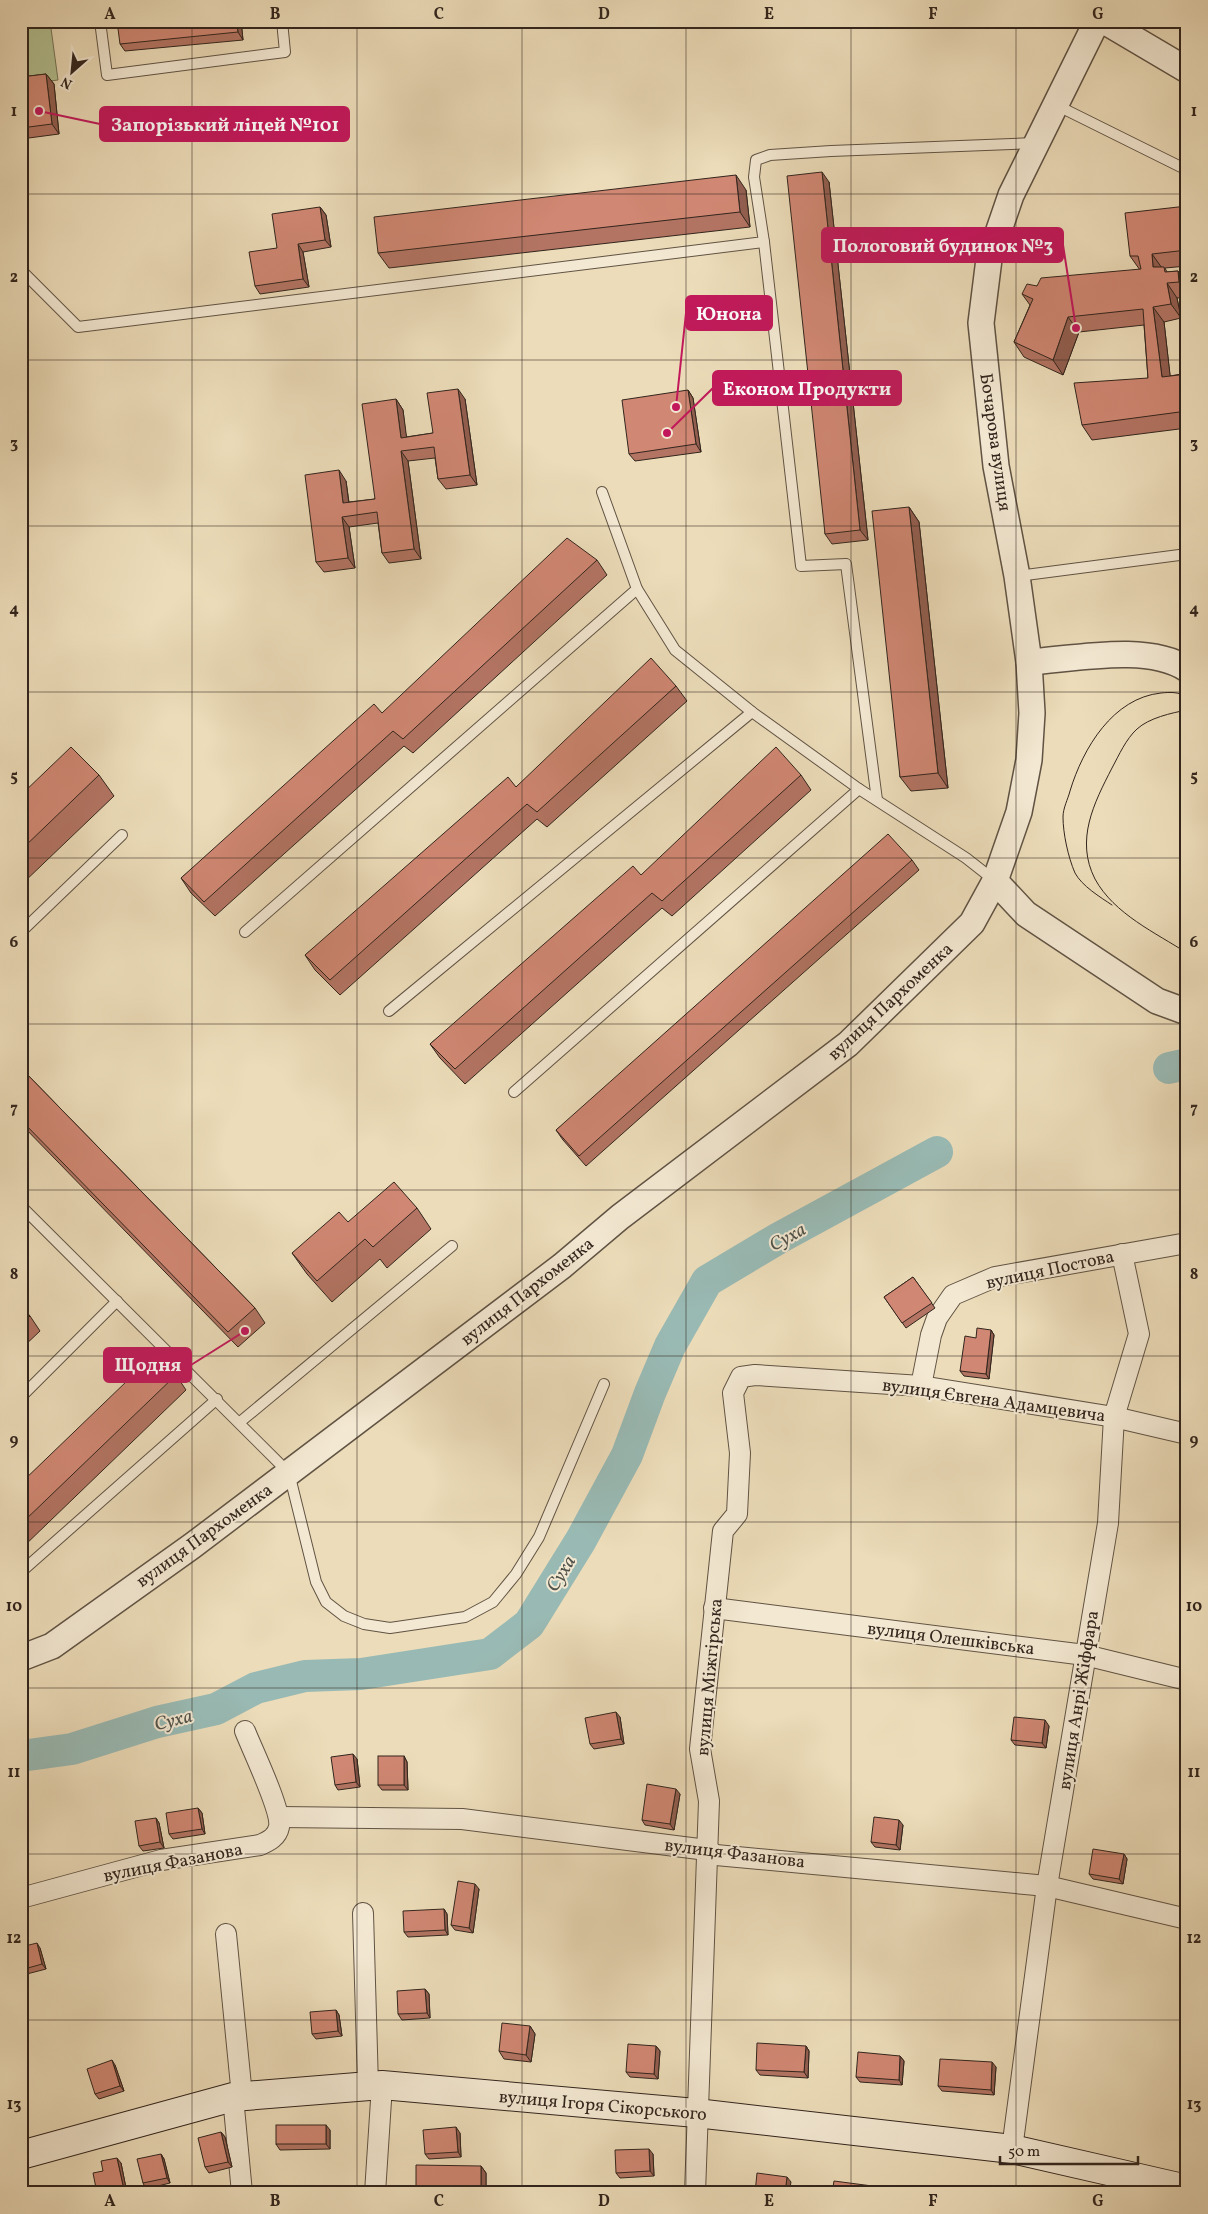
<svg xmlns="http://www.w3.org/2000/svg" width="1208" height="2214" viewBox="0 0 1208 2214" font-family="Vollkorn,serif">
  <style>
    .green { fill: #b4c192; stroke: #737358 }
    .lines { fill: none; stroke-linecap: round; stroke-linejoin: round }
    .river { stroke: #99bab4; stroke-width: 32 }
    .service-casing { stroke: #605344; stroke-width: 12 }
    .minor-casing { stroke: #605344; stroke-width: 22 }
    .tertiary-casing { stroke: #605344; stroke-width: 28 }
    .secondary-casing { stroke: #32251d; stroke-width: 30 }
    .service { stroke: #f3e8d2; stroke-width: 10 }
    .minor { stroke: #f3e8d2; stroke-width: 20 }
    .tertiary { stroke: #f3e8d2; stroke-width: 25 }
    .secondary { stroke: #f3e8d2; stroke-width: 28 }
    .tram { stroke: #32251d; stroke-width: 1 }
    .wall { fill: #b37463; stroke: #32251d }
    .shaded-wall { fill: #925e50; stroke: #32251d }
    .building { fill: #d08773; stroke: #32251d }
    .grid { fill: none; stroke: #32251d; stroke-width: 1; stroke-opacity: 0.55 }
    .labels { text-anchor: middle; stroke-width: 4; stroke-linejoin: round; paint-order: stroke }
    .street-label { font-size: 18px; fill: #32251d; stroke: #f3e8d2 }
    .water-label { font-size: 19px; font-style: italic; fill: #51524a; stroke: #f3e8d2 }
    .leader { fill: none; stroke: #c2185b; stroke-width: 2 }
    .callout-dot { fill: #c2185b; stroke: #f3e8d2; stroke-width: 2 }
    .callout { fill: #c2185b; stroke: #c2185b; stroke-width: 2 }
    .callout-label { font-size: 19px; text-anchor: middle; font-weight: bold; fill: #fff }
    .neatline { fill: none; stroke: #32251d; stroke-width: 2 }
    .grid-label { font-size: 16px; text-anchor: middle; font-weight: bold; fill: #32251d }
  </style>
  <rect width="100%" height="100%" fill="#ecdcb9"/>
  <filter id="stains"><feTurbulence type="fractalNoise" baseFrequency=".004" numOctaves="4"/><feColorMatrix values="0 0 0 0 .2 0 0 0 0 .09 0 0 0 0 .02 0 0 0 .5 -.17"/></filter>
  <radialGradient id="worn" r=".72"><stop offset=".6" stop-color="#630" stop-opacity="0"/><stop offset="1" stop-color="#630" stop-opacity=".3"/></radialGradient>
  <path class="green" d="M21 21H50L58 80 21 85Z"/>
  <g class="lines">
    <g class="river">
      <path d="M1169 1068 1187 1064"/>
      <path d="M21 1756 72 1749 157 1722 216 1709 256 1688 305 1676 361 1674 490 1654 529 1624 581 1540 627 1455 650 1393 670 1346 707 1281 779 1238 937 1152"/>
    </g>
    <g class="service-casing">
      <g id="service">
        <path d="M100 21 107 75 285 52 282 21"/>
        <path d="M1056 105 1187 170"/>
        <path d="M764 242 801 566 846 564 877 800"/>
        <path d="M21 270 78 327 764 242 754 177 756 160 770 155 831 151 1035 143"/>
        <path d="M602 492 637 589 675 650 752 712 859 789 966 858 994 880"/>
        <path d="M1018 576 1187 554"/>
        <path d="M21 932 122 835"/>
        <path d="M245 932 637 589"/>
        <path d="M389 1011 752 712"/>
        <path d="M514 1092 859 789"/>
        <path d="M21 1206 289 1473 316 1582 326 1602 344 1616 364 1624 390 1628 465 1617 493 1602 516 1574 539 1537 604 1384"/>
        <path d="M21 1397 117 1301"/>
        <path d="M240 1422 452 1246"/>
        <path d="M21 1572 217 1399"/>
      </g>
    </g>
    <g class="minor-casing">
      <g id="minor">
        <path d="M921 1386 931 1335 937 1318 953 1295 995 1277 1187 1243"/>
        <path d="M714 1608 1085 1655 1187 1680"/>
        <path d="M279 1817 462 1819 707 1850 716 1855 1047 1886 1187 1919"/>
        <path d="M21 1898 161 1860 260 1845C269 1841 277 1837 279 1827 282 1811 252 1749 245 1731"/>
        <path d="M363 1913 368 2086"/>
        <path d="M226 1934 242 2096"/>
        <path d="M233 2097 242 2193"/>
        <path d="M1012 2149 1047 1886 1108 1523 1114 1417 1139 1334 1122 1254"/>
        <path d="M375 2193 382 2085"/>
        <path d="M695 2193 709 1801 700 1749 723 1531 737 1514 740 1453 733 1393 741 1377 755 1375 921 1386 1114 1417 1187 1434"/>
      </g>
    </g>
    <g class="tertiary-casing">
      <g id="tertiary">
        <path d="M1104 21 1187 70"/>
        <path d="M1029 662C1074 659 1148 643 1187 669"/>
        <path d="M995 881 1026 914 1157 1001 1187 1012"/>
        <path d="M21 1658 52 1646 192 1546 562 1266 620 1217 848 1044 972 923 995 881 1019 812 1029 760 1032 713 1029 662 1017 576 996 466 981 323 989 259 1011 195 1097 21"/>
      </g>
    </g>
    <g class="secondary-casing">
      <path id="secondary" d="M21 2155 233 2097 382 2085 696 2113 1012 2149 1187 2189"/>
    </g>
    <use href="#service" class="service"/>
    <use href="#minor" class="minor"/>
    <use href="#tertiary" class="tertiary"/>
    <use href="#secondary" class="secondary"/>
    <g class="tram">
      <path d="M1187 710C1171 713 1149 718 1137 729 1126 739 1119 755 1112 768 1094 803 1075 840 1095 879 1114 914 1156 933 1187 953"/>
      <path d="M1112 905C1100 897 1082 886 1075 873 1068 857 1063 833 1063 817 1063 808 1068 799 1070 791 1083 748 1113 698 1161 693 1171 692 1177 692 1187 696"/>
    </g>
  </g>
  <g class="wall">
    <path d="M241 21 243 40 125 51 120 44Z"/>
    <path d="M46 74 54 84 59 134 21 139V77Z"/>
    <path d="M829 182 868 540 832 544 825 534Z"/>
    <path d="M746 190 750 227 389 268 378 253Z"/>
    <path d="M1187 206V266L1165 268 1167 272 1178 271 1187 284V297L1177 298 1181 318 1164 322 1170 376 1187 373V428L1092 440 1082 425 1148 378 1144 325 1079 332 1063 375 1024 357 1014 342 1030 305 1022 294 1037 286 1140 270 1130 256Z"/>
    <path d="M320 207 326 215 331 247 303 252 309 287 260 294 255 286Z"/>
    <path d="M688 390 693 398 701 452 635 461 629 454Z"/>
    <path d="M396 399 403 410 406 437 433 433 465 399 477 485 446 489 438 479 435 458 408 461 421 559 389 563 382 553 378 523 349 527 355 568 324 572 316 562 346 481 349 502 375 499Z"/>
    <path d="M909 507 919 522 948 788 911 791 900 777Z"/>
    <path d="M597 560 607 575 413 753 404 746 215 916 191 893 181 878 382 713Z"/>
    <path d="M676 686 687 701 547 827 537 819 340 995 315 970 305 955 516 787Z"/>
    <path d="M99 775 114 796 21 885V795Z"/>
    <path d="M801 775 811 790 672 916 662 908 465 1084 440 1058 430 1044 641 875Z"/>
    <path d="M912 860 919 870 586 1166 563 1140 556 1130Z"/>
    <path d="M21 1068 255 1308 265 1323 238 1347 21 1124Z"/>
    <path d="M417 1208 431 1229 387 1268 380 1259 332 1302 307 1274 292 1253 348 1222Z"/>
    <path d="M913 1277 935 1308 906 1328 884 1297Z"/>
    <path d="M21 1306 30 1316 40 1331 21 1349Z"/>
    <path d="M991 1330 994 1335 989 1379 964 1376 960 1371 976 1338Z"/>
    <path d="M176 1375 186 1390 21 1549V1483Z"/>
    <path d="M620 1717 624 1744 594 1749 590 1744Z"/>
    <path d="M1049 1726 1046 1748 1015 1745 1011 1740Z"/>
    <path d="M404 1756 407 1762 408 1790H382L378 1785Z"/>
    <path d="M357 1759 360 1787 338 1790 335 1785Z"/>
    <path d="M680 1794 674 1830 645 1825 642 1820Z"/>
    <path d="M198 1808 202 1813 205 1834 173 1839 169 1834Z"/>
    <path d="M156 1818 159 1823 164 1848 143 1851 139 1846Z"/>
    <path d="M903 1825 900 1850 875 1847 871 1842Z"/>
    <path d="M1124 1854 1127 1859 1123 1884 1093 1879 1089 1874Z"/>
    <path d="M479 1889 473 1933 455 1930 451 1925Z"/>
    <path d="M444 1909 447 1914 448 1935 408 1937 404 1932Z"/>
    <path d="M21 1947 40 1948 46 1969 23 1975 21 1972Z"/>
    <path d="M425 1989 429 1994 430 2018 402 2020 398 2014Z"/>
    <path d="M336 2010 339 2015 342 2036 316 2039 312 2034Z"/>
    <path d="M530 2026 535 2034 531 2062 504 2059 499 2051Z"/>
    <path d="M656 2046 660 2051 658 2079 630 2077 626 2072Z"/>
    <path d="M806 2046 809 2051 808 2078 760 2075 756 2070Z"/>
    <path d="M900 2056 904 2061 902 2085 860 2082 856 2077Z"/>
    <path d="M115 2065 124 2091 99 2099 95 2094Z"/>
    <path d="M996 2067 994 2095 942 2091 938 2086Z"/>
    <path d="M330 2130V2149L280 2150 276 2144Z"/>
    <path d="M221 2132 225 2137 232 2167 209 2173 205 2167Z"/>
    <path d="M460 2133 461 2157 429 2159 425 2154Z"/>
    <path d="M161 2154 164 2159 170 2183 146 2189 143 2183Z"/>
    <path d="M653 2154 654 2176 620 2178 616 2173Z"/>
    <path d="M121 2163 127 2193H97L103 2171Z"/>
    <path d="M481 2166 486 2173V2193H417L416 2192Z"/>
  </g>
  <g class="shaded-wall">
    <path d="M236 21H241L243 40 238 32Z"/>
    <path d="M46 74 54 84 59 134 52 124Z"/>
    <path d="M822 172 829 182 868 540 860 530Z"/>
    <path d="M736 175 746 190 750 227 740 212Z"/>
    <path d="M320 207 326 215 331 247 325 240Z"/>
    <path d="M298 244 303 252 309 287 303 279Z"/>
    <path d="M1152 254 1162 268 1153 267Z"/>
    <path d="M1178 271 1187 284V293L1179 282Z"/>
    <path d="M1167 283 1177 298 1181 318 1171 304Z"/>
    <path d="M1153 307 1164 322 1172 392 1162 377Z"/>
    <path d="M1068 317 1079 332 1063 375 1053 360Z"/>
    <path d="M458 389 465 399 477 485 470 475Z"/>
    <path d="M688 390 693 398 701 452 696 444Z"/>
    <path d="M396 399 403 410 408 448 401 438Z"/>
    <path d="M401 451 408 461 421 559 414 549Z"/>
    <path d="M339 470 346 481 350 513 343 503Z"/>
    <path d="M909 507 919 522 948 788 938 773Z"/>
    <path d="M342 517 349 527 355 568 348 558Z"/>
    <path d="M991 1330 994 1335 989 1379 986 1374Z"/>
    <path d="M616 1712 620 1717 624 1744 621 1739Z"/>
    <path d="M1045 1720 1049 1726 1046 1748 1042 1743Z"/>
    <path d="M353 1754 357 1759 360 1787 356 1782Z"/>
    <path d="M404 1756 407 1762 408 1790 404 1785Z"/>
    <path d="M676 1789 680 1794 674 1830 670 1824Z"/>
    <path d="M198 1808 202 1813 205 1834 202 1829Z"/>
    <path d="M156 1818 159 1823 164 1848 160 1842Z"/>
    <path d="M899 1820 903 1825 900 1850 896 1845Z"/>
    <path d="M1124 1854 1127 1859 1123 1884 1119 1879Z"/>
    <path d="M475 1884 479 1889 473 1933 469 1928Z"/>
    <path d="M444 1909 447 1914 448 1935 445 1930Z"/>
    <path d="M37 1943 40 1948 46 1969 42 1964Z"/>
    <path d="M425 1989 429 1994 430 2018 427 2013Z"/>
    <path d="M336 2010 339 2015 342 2036 338 2031Z"/>
    <path d="M530 2026 535 2034 531 2062 526 2055Z"/>
    <path d="M656 2046 660 2051 658 2079 654 2074Z"/>
    <path d="M806 2046 809 2051 808 2078 804 2072Z"/>
    <path d="M900 2056 904 2061 902 2085 899 2080Z"/>
    <path d="M112 2060 115 2065 124 2091 120 2086Z"/>
    <path d="M992 2062 996 2067 994 2095 991 2090Z"/>
    <path d="M326 2125 330 2130V2149L326 2144Z"/>
    <path d="M456 2127 460 2133 461 2157 458 2152Z"/>
    <path d="M221 2132 225 2137 232 2167 228 2162Z"/>
    <path d="M649 2149 653 2154 654 2176 650 2171Z"/>
    <path d="M161 2154 164 2159 170 2183 167 2178Z"/>
    <path d="M117 2158 121 2163 127 2193H125L124 2190Z"/>
    <path d="M481 2166 486 2173V2193H481Z"/>
    <path d="M787 2177 791 2182 789 2193H785Z"/>
    <path d="M880 2187 884 2192V2193H879Z"/>
  </g>
  <g class="building">
    <path d="M117 21H236L238 32 120 44Z"/>
    <path d="M46 74 52 124 21 128V77Z"/>
    <path d="M822 172 860 530 825 534 787 176Z"/>
    <path d="M736 175 740 212 378 253 374 217Z"/>
    <path d="M1187 206V250L1152 254 1153 267H1164L1165 272 1178 271 1179 282 1167 283 1171 304 1153 307 1162 377 1187 374V411L1082 425 1074 383 1148 378 1143 309 1068 317 1053 360 1014 342 1033 299 1022 294 1027 284 1037 286 1041 278 1141 269 1138 256H1130L1125 213Z"/>
    <path d="M320 207 325 240 298 244 303 279 255 286 249 252 277 248 272 214Z"/>
    <path d="M458 389 470 475 438 479 434 447 401 451 414 549 382 553 377 512 342 517 348 558 316 562 305 475 339 470 343 503 375 499 362 404 396 399 401 438 433 433 427 393Z"/>
    <path d="M688 390 696 444 629 454 622 400Z"/>
    <path d="M909 507 938 773 900 777 872 511Z"/>
    <path d="M567 538 597 560 403 739 393 731 204 902 181 878 374 704 382 713Z"/>
    <path d="M651 658 676 686 537 812 527 804 330 980 305 955 508 777 516 787Z"/>
    <path d="M71 747 99 775 21 850V795Z"/>
    <path d="M776 747 801 775 662 901 652 893 455 1069 430 1044 633 866 641 875Z"/>
    <path d="M888 834 912 860 579 1156 556 1130Z"/>
    <path d="M21 1068 255 1308 228 1332 21 1120Z"/>
    <path d="M394 1182 417 1208 373 1247 365 1239 317 1281 292 1253 339 1212 348 1222Z"/>
    <path d="M913 1277 932 1303 902 1323 884 1297Z"/>
    <path d="M21 1306 30 1316 21 1325Z"/>
    <path d="M977 1328 991 1330 986 1374 960 1371 965 1336 976 1338Z"/>
    <path d="M155 1354 176 1375 21 1524V1483Z"/>
    <path d="M616 1712 621 1739 590 1744 585 1718Z"/>
    <path d="M1014 1717 1045 1720 1042 1743 1011 1740Z"/>
    <path d="M353 1754 356 1782 335 1785 331 1757Z"/>
    <rect x="378" y="1756" width="26" height="29"/>
    <path d="M647 1784 676 1789 670 1824 642 1820Z"/>
    <path d="M198 1808 202 1829 169 1834 166 1813Z"/>
    <path d="M874 1817 899 1820 896 1845 871 1842Z"/>
    <path d="M156 1818 160 1842 139 1846 135 1821Z"/>
    <path d="M1093 1849 1124 1854 1119 1879 1089 1874Z"/>
    <path d="M458 1881 475 1884 469 1928 451 1925Z"/>
    <path d="M444 1909 445 1930 404 1932 403 1911Z"/>
    <path d="M37 1943 42 1964 21 1970V1947Z"/>
    <path d="M425 1989 427 2013 398 2014 397 1991Z"/>
    <path d="M336 2010 338 2031 312 2034 310 2012Z"/>
    <path d="M502 2023 530 2026 526 2055 499 2051Z"/>
    <path d="M757 2043 806 2046 804 2072 756 2070Z"/>
    <path d="M628 2044 656 2046 654 2074 626 2072Z"/>
    <path d="M858 2052 900 2056 899 2080 856 2077Z"/>
    <path d="M940 2059 992 2062 991 2090 938 2086Z"/>
    <path d="M112 2060 120 2086 95 2094 87 2069Z"/>
    <rect x="276" y="2125" width="50" height="19"/>
    <path d="M456 2127 458 2152 425 2154 423 2130Z"/>
    <path d="M221 2132 228 2162 205 2167 198 2138Z"/>
    <path d="M649 2149 650 2171 616 2173 615 2150Z"/>
    <path d="M161 2154 167 2178 143 2183 137 2159Z"/>
    <path d="M117 2158 124 2190 111 2193H97L93 2173 103 2171 101 2161Z"/>
    <path d="M416 2165 481 2166V2192H416Z"/>
    <path d="M757 2173 787 2177 785 2193H755Z"/>
    <path d="M834 2181 880 2187 879 2193H832Z"/>
    <path d="M914 2190 944 2193H914Z"/>
  </g>
  <path class="grid" d="M192 21V2193M357 21V2193M522 21V2193M686 21V2193M851 21V2193M1016 21V2193M21 194H1187M21 360H1187M21 526H1187M21 692H1187M21 858H1187M21 1024H1187M21 1190H1187M21 1356H1187M21 1522H1187M21 1688H1187M21 1854H1187M21 2020H1187"/>
  <g class="labels">
    <g class="street-label">
      <text transform="translate(996 442) rotate(82)" y="6">Бочарова вулиця</text>
      <text transform="translate(890 1001) rotate(-43)" y="6">вулиця Пархоменка</text>
      <text transform="translate(1050 1269) rotate(-12)" y="6">вулиця Постова</text>
      <text transform="translate(527 1291) rotate(-38)" y="6">вулиця Пархоменка</text>
      <text transform="translate(994 1400) rotate(8)" y="6">вулиця Євгена Адамцевича</text>
      <text transform="translate(204 1535) rotate(-36)" y="6">вулиця Пархоменка</text>
      <text transform="translate(951 1638) rotate(7)" y="6">вулиця Олешківська</text>
      <text transform="translate(709 1677) rotate(-85)" y="6">вулиця Міжгірська</text>
      <text transform="translate(1078 1700) rotate(-81)" y="6">вулиця Анрі Жіффара</text>
      <text transform="translate(735 1853) rotate(7)" y="6">вулиця Фазанова</text>
      <text transform="translate(173 1862) rotate(-11)" y="6">вулиця Фазанова</text>
      <text transform="translate(603 2105) rotate(5)" y="6">вулиця Ігоря Сікорського</text>
    </g>
    <g class="water-label">
      <text transform="translate(787 1236) rotate(-29)" y="7">Суха</text>
      <text transform="translate(560 1573) rotate(-58)" y="7">Суха</text>
      <text transform="translate(173 1719) rotate(-14)" y="7">Суха</text>
    </g>
  </g>
  <path class="leader" d="M39 111L100 124M1076 328L1063 245M676 407L686 313M667 433L713 388M245 1331L191 1365"/>
  <g class="callout-dot">
    <circle cx="39" cy="111" r="5"/>
    <circle cx="1076" cy="328" r="5"/>
    <circle cx="676" cy="407" r="5"/>
    <circle cx="667" cy="433" r="5"/>
    <circle cx="245" cy="1331" r="5"/>
  </g>
  <g class="callout">
    <rect x="100" y="107" width="249" height="34" rx="5"/>
    <rect x="822" y="228" width="241" height="34" rx="5"/>
    <rect x="686" y="296" width="86" height="34" rx="5"/>
    <rect x="713" y="371" width="188" height="34" rx="5"/>
    <rect x="104" y="1348" width="87" height="34" rx="5"/>
  </g>
  <g class="callout-label">
    <text x="225" y="131">Запорізький ліцей №101</text>
    <text x="943" y="252">Пологовий будинок №3</text>
    <text x="729" y="320">Юнона</text>
    <text x="807" y="395">Економ Продукти</text>
    <text x="148" y="1371">Щодня</text>
  </g>
  <rect width="1208" height="2214" fill="none" stroke="#ecdcb9" stroke-width="55"/>
  <g transform="translate(72 72) rotate(207)" stroke="#f3e8d2" stroke-width="4" paint-order="stroke">
  <path d="M0-4L9 19L0 12L-9 19Z" fill="#32251d"/>
  <text y="-8" font-size="14" font-weight="bold" text-anchor="middle" fill="#32251d">N</text>
  </g>
  <path d="M1000 2156v8h138v-8" fill="none" stroke="#32251d" stroke-width="2.5"/>
  <text x="1008" y="2156" font-size="15" fill="#32251d" stroke="#f3e8d2" stroke-width="4" paint-order="stroke">50 m</text>
  <rect x="28" y="28" width="1152" height="2158" class="neatline"/>
  <g class="grid-label">
    <text x="110" y="19">A</text>
    <text x="275" y="19">B</text>
    <text x="439" y="19">C</text>
    <text x="604" y="19">D</text>
    <text x="769" y="19">E</text>
    <text x="933" y="19">F</text>
    <text x="1098" y="19">G</text>
    <text x="14" y="116">1</text>
    <text x="1194" y="116">1</text>
    <text x="14" y="282">2</text>
    <text x="1194" y="282">2</text>
    <text x="14" y="448">3</text>
    <text x="1194" y="448">3</text>
    <text x="14" y="614">4</text>
    <text x="1194" y="614">4</text>
    <text x="14" y="781">5</text>
    <text x="1194" y="781">5</text>
    <text x="14" y="947">6</text>
    <text x="1194" y="947">6</text>
    <text x="14" y="1113">7</text>
    <text x="1194" y="1113">7</text>
    <text x="14" y="1279">8</text>
    <text x="1194" y="1279">8</text>
    <text x="14" y="1445">9</text>
    <text x="1194" y="1445">9</text>
    <text x="14" y="1611">10</text>
    <text x="1194" y="1611">10</text>
    <text x="14" y="1777">11</text>
    <text x="1194" y="1777">11</text>
    <text x="14" y="1943">12</text>
    <text x="1194" y="1943">12</text>
    <text x="14" y="2109">13</text>
    <text x="1194" y="2109">13</text>
    <text x="110" y="2206">A</text>
    <text x="275" y="2206">B</text>
    <text x="439" y="2206">C</text>
    <text x="604" y="2206">D</text>
    <text x="769" y="2206">E</text>
    <text x="933" y="2206">F</text>
    <text x="1098" y="2206">G</text>
  </g>
  <rect width="100%" height="100%" filter="url(#stains)"/>
  <rect width="100%" height="100%" fill="url(#worn)"/>
</svg>
